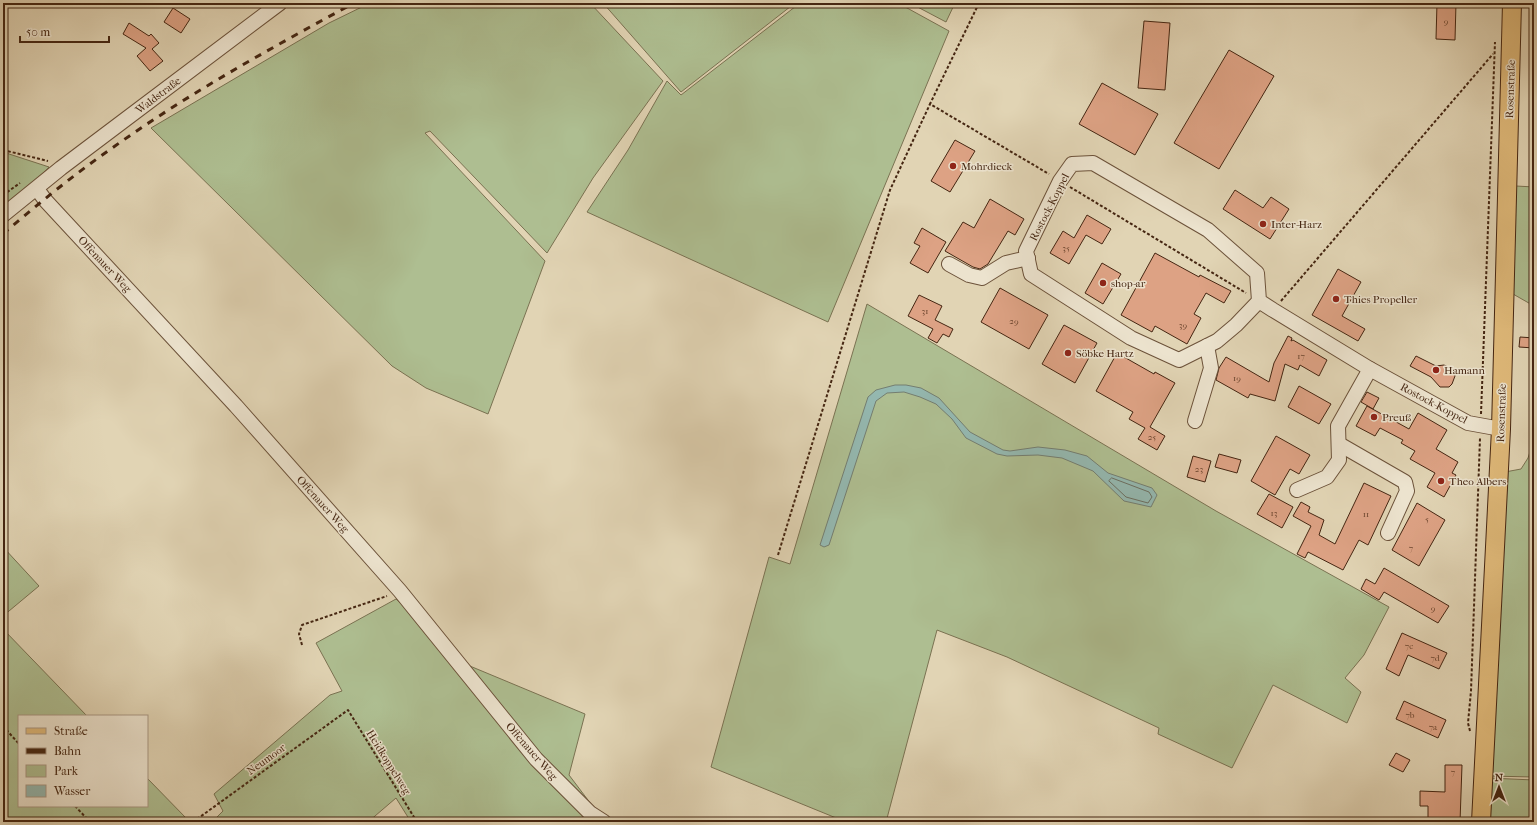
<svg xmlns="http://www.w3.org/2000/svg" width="1537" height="825" viewBox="0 0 1537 825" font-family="'IM FELL French Canon',serif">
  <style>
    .green { fill: #aebe91; stroke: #7a7252 }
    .water { fill: #94b8b0; stroke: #747e71 }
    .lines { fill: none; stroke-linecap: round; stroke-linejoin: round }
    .shore { stroke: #6c6f61; stroke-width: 1 }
    .building { fill: #dda284; stroke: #452612 }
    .minor-casing { stroke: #6c523a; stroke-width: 16 }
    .major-casing { stroke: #452612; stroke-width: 20 }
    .path { stroke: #452612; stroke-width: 2; stroke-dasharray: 3 2; stroke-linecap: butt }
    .minor { stroke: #ece3ce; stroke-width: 14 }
    .major { stroke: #e0ba7a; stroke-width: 18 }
    .rail { stroke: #452612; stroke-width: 3; stroke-dasharray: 7 7; stroke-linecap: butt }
    .poi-dot { fill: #8f2418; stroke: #ece3ce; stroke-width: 1.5 }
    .labels { text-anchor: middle; stroke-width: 3; stroke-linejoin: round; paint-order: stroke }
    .number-label { font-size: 9px; fill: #6b452e }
    .street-label { font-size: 11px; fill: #452612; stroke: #ece3ce }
    .poi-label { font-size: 11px; fill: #452612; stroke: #ece3ce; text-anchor: start }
  </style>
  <rect width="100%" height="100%" fill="#e1d4b4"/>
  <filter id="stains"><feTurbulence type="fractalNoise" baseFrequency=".005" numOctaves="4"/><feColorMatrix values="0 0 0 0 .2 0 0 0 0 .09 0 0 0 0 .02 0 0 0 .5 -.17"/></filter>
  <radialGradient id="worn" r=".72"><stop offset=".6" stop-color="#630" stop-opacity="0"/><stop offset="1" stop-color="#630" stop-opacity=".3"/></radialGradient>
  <g class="green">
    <path d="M370 3H590L663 81 593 178 547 253 430 131 425 133 545 261 488 414 426 388 392 366 151 128 329 23Z"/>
    <path d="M603 3H795L681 92Z"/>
    <path d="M800 3H898L949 31 828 322 587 212 628 150 667 81 681 95Z"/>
    <path d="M910 3H955L946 22Z"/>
    <path d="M3 152 49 167 30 187 3 208Z"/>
    <path d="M1516 186 1534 187V306L1513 294Z"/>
    <path d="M867 304 1216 511 1389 607 1364 655 1345 678 1361 692 1347 723 1273 685 1232 768 1158 734 1159 728 1007 657 937 630 886 822H846L711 767 769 557 790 564Z"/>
    <path d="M1534 439V777L1488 776 1505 472 1521 469 1528 458Z"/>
    <path d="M3 547 39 586 3 616Z"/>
    <path d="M396 599 465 664 585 714 569 775 594 808 577 822H411L396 798 368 822H212L223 811 214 794 330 695 342 691 316 643Z"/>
    <path d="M3 629 87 716H19V806H147V778L186 818 181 822H3Z"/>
    <path d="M1489 778 1534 780V822H1490Z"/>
  </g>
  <path class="water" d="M895 385H906L921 388 939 398 970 432 1003 450 1010 451 1038 447 1065 450 1087 456 1108 473 1152 488 1157 495 1151 507 1124 501 1093 471 1062 458 1038 455 1007 456 997 454 966 438 952 419 936 404 920 397 904 392 887 393 876 401 829 545 824 547 820 545 868 397 876 390Z"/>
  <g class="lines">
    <path class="shore" d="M1112 478 1149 492 1152 497 1148 503 1126 497 1109 481Z"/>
  </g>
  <g class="building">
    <path d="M1437 3H1456L1455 40 1436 39Z"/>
    <path d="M173 8 190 19 181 33 164 22Z"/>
    <path d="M1144 21 1170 23 1165 90 1138 88Z"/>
    <path d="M129 23 149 36 151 34 159 43 152 49 163 61 150 71 137 56 146 48 123 34Z"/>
    <path d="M1229 50 1274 76 1219 169 1174 143Z"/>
    <path d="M1102 83 1158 114 1135 155 1079 124Z"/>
    <path d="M955 140 975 151 950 192 931 181Z"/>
    <path d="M1235 190 1263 208 1271 197 1289 209 1270 239 1223 209Z"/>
    <path d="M990 199 1024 219 1015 235 1008 231 988 264 980 269 973 267 945 251 963 222 974 228Z"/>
    <path d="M1087 215 1111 229 1102 244 1086 235 1069 264 1050 253 1063 231 1074 238Z"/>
    <path d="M922 228 946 242 928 273 910 263 920 246 914 243Z"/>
    <path d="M1155 253 1199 277 1200 275 1231 291 1224 303 1206 293 1194 314 1201 318 1187 344 1155 326 1152 332 1121 315Z"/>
    <path d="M1102 263 1121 274 1103 304 1085 293Z"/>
    <path d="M1338 269 1361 282 1342 316 1365 329 1358 341 1312 315Z"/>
    <path d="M1000 288 1048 315 1029 349 981 322Z"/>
    <path d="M919 295 942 306 935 320 953 329 949 337 943 334 937 343 928 338 933 329 908 316Z"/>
    <path d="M1064 325 1097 343 1075 383 1042 364Z"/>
    <path d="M1288 336 1292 338 1291 341 1293 340 1327 360 1319 376 1300 365 1298 370 1285 364 1275 401 1250 394 1248 398 1216 380 1219 368 1226 357 1269 382 1274 363Z"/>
    <path d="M1520 337 1534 338V348L1519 347Z"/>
    <path d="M1117 353 1154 374 1155 372 1175 383 1150 427 1165 436 1157 450 1138 439 1145 428 1129 419 1133 412 1096 391Z"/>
    <path d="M1416 356 1436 366 1444 365 1452 369 1455 376 1452 384 1449 387H1440L1431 377 1410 366Z"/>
    <path d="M1299 386 1331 404 1319 424 1288 407Z"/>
    <path d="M1367 392 1379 398 1373 409 1361 402Z"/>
    <path d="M1367 406 1409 429 1418 413 1447 430 1436 449 1458 462 1452 473 1456 475 1444 497 1427 487 1435 473 1410 459 1415 451 1401 443 1403 440 1380 428 1375 436 1356 426Z"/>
    <path d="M1276 436 1310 455 1299 474 1290 469 1275 495 1251 481Z"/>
    <path d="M1219 454 1241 460 1237 473 1215 467Z"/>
    <path d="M1193 456 1211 461 1205 482 1187 477Z"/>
    <path d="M1364 483 1391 496 1368 545 1359 540 1343 570 1308 552 1305 558 1297 554 1311 526 1293 516 1301 502 1310 507 1308 512 1324 520 1319 535 1335 544Z"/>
    <path d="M1269 494 1293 507 1282 528 1257 514Z"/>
    <path d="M1417 503 1445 520 1419 566 1392 550Z"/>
    <path d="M1384 568 1449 606 1438 623 1384 592 1379 600 1361 589 1366 579 1375 584Z"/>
    <path d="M1402 633 1447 653 1439 669 1408 655 1399 676 1386 669Z"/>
    <path d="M1404 701 1446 720 1438 738 1396 719Z"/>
    <path d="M1396 753 1410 760 1403 772 1389 765Z"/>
    <path d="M1445 765H1462L1460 822H1428V806H1420V791L1445 792Z"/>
  </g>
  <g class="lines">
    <g class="minor-casing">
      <g id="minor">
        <path d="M37 189 45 200 236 406 400 591 536 759 590 813 604 822"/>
        <path d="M3 215 61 168 280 3"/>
        <path d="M949 264 969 275 982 278 1006 263 1028 258"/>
        <path d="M1259 301 1236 325 1217 341 1179 360 1131 338 1031 274 1026 251 1060 181 1072 164 1093 163 1208 230 1257 273 1259 301 1273 310 1370 369 1468 423 1501 429"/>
        <path d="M1195 421 1211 368 1207 346"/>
        <path d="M1339 444 1405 482 1407 491 1388 533"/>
        <path d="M1297 490 1327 477 1339 460 1338 426 1370 369"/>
      </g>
    </g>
    <g class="major-casing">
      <path id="major" d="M1481 822 1501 429 1512 3"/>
    </g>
    <g class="path">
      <path d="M979 3 930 104 1049 174"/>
      <path d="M3 150 48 161"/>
      <path d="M1070 187 1246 293"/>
      <path d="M3 195 20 183"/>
      <path d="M1281 301 1493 54"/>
      <path d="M1481 414 1495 42"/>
      <path d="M778 555 890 190 930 104"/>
      <path d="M3 573 7 570"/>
      <path d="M302 645 299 634 302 625 387 596"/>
      <path d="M3 726 19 744"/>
      <path d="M1470 731 1468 723 1471 691 1480 438"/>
      <path d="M75 806 90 822"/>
      <path d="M193 822 348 710 417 822"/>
    </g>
    <use href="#minor" class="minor"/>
    <use href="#major" class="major"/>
    <path class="rail" d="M3 234C39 203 76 173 115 146 191 92 273 47 354 3"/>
  </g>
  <g class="poi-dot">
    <circle cx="953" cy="166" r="4"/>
    <circle cx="1263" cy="224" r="4"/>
    <circle cx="1103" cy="283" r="4"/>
    <circle cx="1336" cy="299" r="4"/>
    <circle cx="1068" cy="353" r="4"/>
    <circle cx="1436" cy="370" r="4"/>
    <circle cx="1374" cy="417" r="4"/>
    <circle cx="1441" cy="481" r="4"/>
  </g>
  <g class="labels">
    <g class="number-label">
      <text x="1446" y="24">9</text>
      <text x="1066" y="251">35</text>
      <text x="925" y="314">31</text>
      <text x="1014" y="324">29</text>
      <text x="1183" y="328">39</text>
      <text x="1301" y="359">17</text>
      <text x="1237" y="381">19</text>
      <text x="1152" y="440">25</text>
      <text x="1199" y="472">23</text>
      <text x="1274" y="516">13</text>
      <text x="1366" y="517">11</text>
      <text x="1427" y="522">5</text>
      <text x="1411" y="551">7</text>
      <text x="1433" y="611">9</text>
      <text x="1409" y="649">7c</text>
      <text x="1435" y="661">7d</text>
      <text x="1410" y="718">7b</text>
      <text x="1433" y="730">7a</text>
      <text x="1453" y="775">7</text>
    </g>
    <g class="street-label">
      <text transform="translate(1510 89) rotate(-88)" y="4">Rosenstraße</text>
      <text transform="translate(158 95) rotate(-37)" y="4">Waldstraße</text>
      <text transform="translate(1049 207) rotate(-63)" y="4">Rostock-Koppel</text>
      <text transform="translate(105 264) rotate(47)" y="4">Offenauer Weg</text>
      <text transform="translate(1434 403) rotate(28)" y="4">Rostock-Koppel</text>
      <text transform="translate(1501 413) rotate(-88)" y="4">Rosenstraße</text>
      <text transform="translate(323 504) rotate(48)" y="4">Offenauer Weg</text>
      <text transform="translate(532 751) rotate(49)" y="4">Offenauer Weg</text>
      <text transform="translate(266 759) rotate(-36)" y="4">Neumoor</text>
      <text transform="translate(389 762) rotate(58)" y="4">Heidkoppelweg</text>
    </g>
    <g class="poi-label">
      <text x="961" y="170">Mohrdieck</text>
      <text x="1271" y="228">Inter-Harz</text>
      <text x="1111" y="287">shop-ar</text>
      <text x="1344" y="303">Thies Propeller</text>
      <text x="1076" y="357">Söbke Hartz</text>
      <text x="1444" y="374">Hamann</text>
      <text x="1382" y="421">Preuß</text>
      <text x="1449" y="485">Theo Albers</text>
    </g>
  </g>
  <rect width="1537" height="825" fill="none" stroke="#e1d4b4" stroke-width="16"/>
  <rect x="4" y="4" width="1529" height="817" fill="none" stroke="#452612" stroke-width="2"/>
  <rect x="8" y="8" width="1521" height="809" fill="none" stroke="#452612"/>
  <rect x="18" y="715" width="130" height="92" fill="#ece3ce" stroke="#a99783"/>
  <rect x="26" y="728" width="20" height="6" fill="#e0ba7a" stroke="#a99783"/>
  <text x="54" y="735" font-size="12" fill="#452612">Straße</text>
  <rect x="26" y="748" width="20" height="6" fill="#452612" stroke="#a99783"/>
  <text x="54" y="755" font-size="12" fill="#452612">Bahn</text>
  <rect x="26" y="765" width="20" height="12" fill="#aebe91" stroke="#a99783"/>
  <text x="54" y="775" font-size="12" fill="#452612">Park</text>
  <rect x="26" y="785" width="20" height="12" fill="#94b8b0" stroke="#a99783"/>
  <text x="54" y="795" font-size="12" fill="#452612">Wasser</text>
  <g transform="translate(1499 787)" stroke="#ece3ce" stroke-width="3" paint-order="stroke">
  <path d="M0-3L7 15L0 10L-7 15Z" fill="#452612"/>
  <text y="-6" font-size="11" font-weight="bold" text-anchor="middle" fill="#452612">N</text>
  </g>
  <path d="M20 36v6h89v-6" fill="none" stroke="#452612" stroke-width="2"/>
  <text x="26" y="36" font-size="12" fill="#452612" stroke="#ece3ce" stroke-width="3" paint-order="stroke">50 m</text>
  <rect width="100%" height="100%" filter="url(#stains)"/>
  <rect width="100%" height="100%" fill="url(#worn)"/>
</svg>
